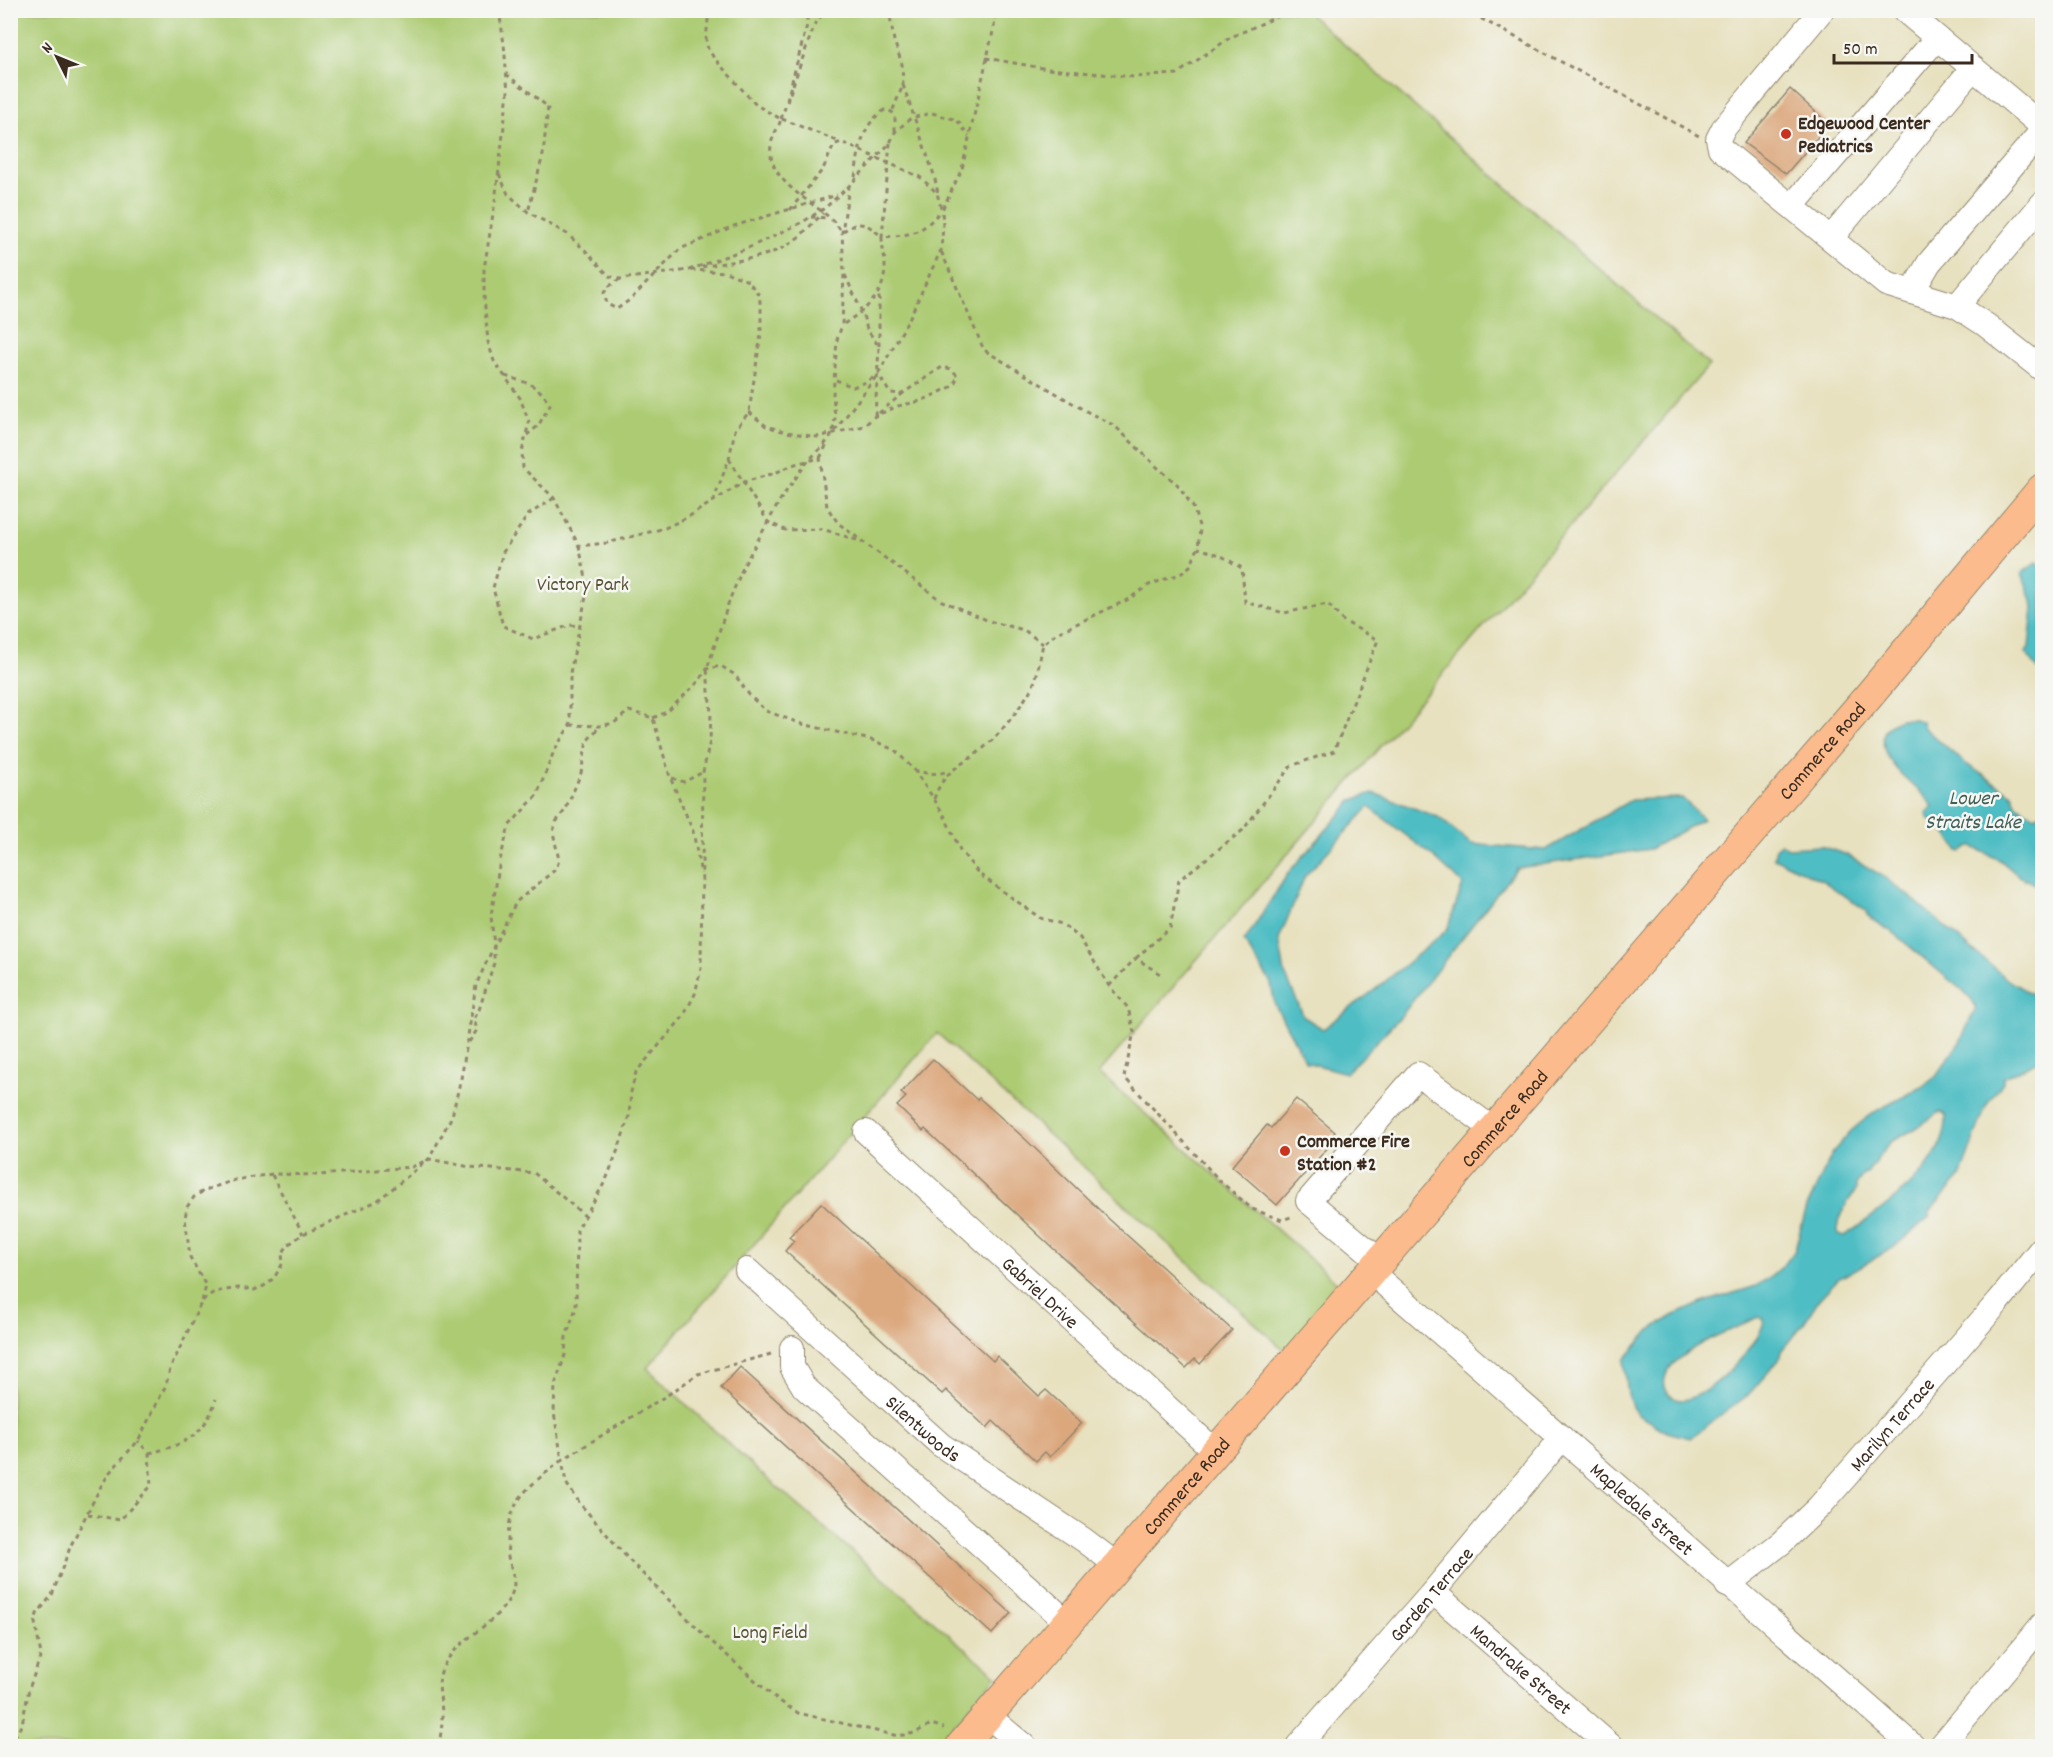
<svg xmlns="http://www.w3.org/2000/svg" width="2053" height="1757" viewBox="0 0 2053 1757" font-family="Dekko,sans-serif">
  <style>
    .green { fill: #accb72; stroke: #747a48; stroke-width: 1.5 }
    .water { fill: #50bec4; stroke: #467471; stroke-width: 1.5; fill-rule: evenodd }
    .building { fill: #dba77d }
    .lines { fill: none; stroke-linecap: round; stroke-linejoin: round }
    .minor-casing { stroke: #91866e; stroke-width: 26 }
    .major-casing { stroke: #91866e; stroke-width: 32 }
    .path { stroke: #91866e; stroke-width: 3; stroke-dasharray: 4.5 4.5; stroke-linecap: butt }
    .minor { stroke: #fff; stroke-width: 24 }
    .major { stroke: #fbbb8c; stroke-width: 30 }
    .poi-dot { fill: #c8321e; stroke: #f6f6f2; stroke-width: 2 }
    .labels { text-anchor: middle; stroke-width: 5; stroke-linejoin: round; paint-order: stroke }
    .poi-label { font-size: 20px; font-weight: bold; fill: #3b2a1e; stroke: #f6f6f2; text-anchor: start }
    .park-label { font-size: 20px; fill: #575233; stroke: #f6f6f2 }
    .street-label { font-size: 20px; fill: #3b2a1e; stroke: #f6f6f2 }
    .water-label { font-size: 21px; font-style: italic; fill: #425e58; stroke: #f6f6f2 }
  </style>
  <rect width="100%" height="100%" fill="#f6f6f2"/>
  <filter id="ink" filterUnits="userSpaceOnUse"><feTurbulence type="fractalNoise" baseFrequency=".0167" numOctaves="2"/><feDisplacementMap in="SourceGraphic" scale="12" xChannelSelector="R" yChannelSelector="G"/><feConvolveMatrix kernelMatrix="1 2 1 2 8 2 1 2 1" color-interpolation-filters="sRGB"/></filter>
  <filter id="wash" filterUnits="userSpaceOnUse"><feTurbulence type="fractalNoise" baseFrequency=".008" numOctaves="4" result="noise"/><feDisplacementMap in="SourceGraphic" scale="24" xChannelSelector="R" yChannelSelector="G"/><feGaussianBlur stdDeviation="1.35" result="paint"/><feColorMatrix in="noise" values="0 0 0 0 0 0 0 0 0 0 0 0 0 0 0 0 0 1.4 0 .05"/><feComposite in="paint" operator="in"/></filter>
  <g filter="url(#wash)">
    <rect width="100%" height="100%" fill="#e7e1bf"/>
    <path class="green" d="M11 11H1306L1709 365 1099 1073 1350 1294 1293 1358 937 1033 647 1368 757 1470 997 1676 936 1746H11Z"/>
    <g class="water">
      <path d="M2036 563 2042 568V675L2026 653 2029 647 2033 609 2032 600 2022 573Z"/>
      <path d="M1901 719H1915L1922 722 1924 728 1966 764 2012 794 2017 805 2034 816 2042 813V888L2019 876 2000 860 1973 847H1969L1962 852 1959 851 1944 830 1928 818 1927 813 1933 806C1917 784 1883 768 1883 738 1884 727 1892 722 1901 719Z"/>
      <path d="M1373 793 1438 817 1471 844 1546 850 1631 800 1682 798 1703 819 1650 849 1517 868 1401 1016 1346 1073 1306 1062 1275 1005 1271 983 1244 942 1289 872 1353 800ZM1369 807 1429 853 1463 884 1447 930 1382 984 1323 1029 1304 1017 1285 974 1279 939 1305 876Z"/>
      <path d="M1781 843 1788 848 1821 846 1847 855 1881 875 1914 900 2009 981 2042 1000V1059L2003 1078V1082L1986 1106 1960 1177 1930 1211 1929 1217 1893 1248 1838 1279 1819 1299 1803 1324 1781 1351 1779 1360 1748 1395 1690 1438 1667 1432 1638 1415 1632 1407 1628 1395 1624 1360 1650 1330 1673 1316 1702 1303 1756 1286 1774 1274 1784 1265 1794 1252 1807 1207 1833 1152 1851 1131 1864 1120 1878 1110 1924 1086 1935 1077 1960 1042 1975 1010V1005L1970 997 1892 932C1883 926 1873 922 1866 913L1867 911 1823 881 1774 858 1776 847ZM1940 1112 1946 1115C1949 1165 1881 1210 1845 1236L1839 1234C1833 1221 1848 1202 1856 1190V1185L1864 1173H1867L1890 1142 1913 1130ZM1758 1317 1764 1319C1763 1343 1707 1400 1682 1400 1677 1400 1670 1397 1667 1392 1651 1364 1714 1336 1733 1329 1742 1326 1749 1321 1758 1317Z"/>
    </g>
    <g id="blocks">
      <g class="building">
        <path d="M1790 89 1829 124 1786 174 1744 143Z"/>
        <path d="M933 1059 977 1100 979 1098 1023 1137 1110 1220 1232 1330 1200 1364 1195 1359 1186 1368 1056 1251 925 1129 923 1131 897 1106 906 1097 901 1093Z"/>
        <path d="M1296 1099 1335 1132 1327 1142 1330 1145 1277 1205 1232 1166 1267 1125 1271 1128Z"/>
        <path d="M821 1203 993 1361 997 1356 1039 1396 1046 1390 1082 1423 1050 1457 1045 1452 1036 1461 993 1421 987 1428 946 1390 942 1394 785 1251 794 1241 789 1237Z"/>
        <path d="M740 1367 1011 1613 992 1634 721 1388Z"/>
      </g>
    </g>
  </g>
  <g filter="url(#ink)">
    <use href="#blocks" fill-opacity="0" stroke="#91866e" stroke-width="1.5"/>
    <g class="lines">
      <g class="minor-casing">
        <g id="minor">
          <path d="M1822 10 1723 129 1718 139 1720 148 1886 284 1957 306 1986 325 2042 369"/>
          <path d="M1904 10 2042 126"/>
          <path d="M1792 206 1937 38"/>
          <path d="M1831 238 1973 68"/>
          <path d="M1912 292 1929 263 2042 131"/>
          <path d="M1957 306 2042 204"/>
          <path id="s1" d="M866 1132 1216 1452"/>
          <path d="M1380 1261 1308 1201 1418 1074 1494 1130"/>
          <path id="s2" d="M747 1270 941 1445 1084 1540 1117 1565"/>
          <path id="s3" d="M1371 1272 1656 1520 1913 1746"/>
          <path d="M792 1348V1367L804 1387 1068 1623"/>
          <path id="s4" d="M1727 1585 1781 1543 1819 1507 1999 1301 2042 1248"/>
          <path id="s5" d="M1433 1592 1611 1746"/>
          <path d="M988 1716 1024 1746"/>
          <path id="s6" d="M1298 1746 1433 1592 1562 1438"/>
          <path d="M1941 1746 2042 1625"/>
        </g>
      </g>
      <g class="major-casing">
        <g id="major">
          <path id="s7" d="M961 1746 1867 698 2042 489"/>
        </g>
      </g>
      <g class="path">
        <path d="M499 10 504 44 508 92 495 202 484 269V297L488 342 494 361 520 398 529 422 522 452 523 468 554 498 579 546 607 543 665 528 688 517 744 482 775 473 795 464 820 458 827 507 838 523 863 542"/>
        <path d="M709 10 706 40 708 49 714 58 756 105 781 119C779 127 772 136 771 145 766 180 809 199 830 218 835 222 838 227 842 232 860 219 867 223 882 237 882 247 885 256 885 266 885 296 865 310 842 325"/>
        <path d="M889 10 894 41 902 64 903 85 892 112"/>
        <path d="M1465 10 1699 136"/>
        <path d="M986 58 1048 69 1134 77 1177 74 1231 37 1281 15 1296 10"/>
        <path d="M506 74 548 107 543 155 528 212"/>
        <path d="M903 85 934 175 938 193"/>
        <path d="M787 100 807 25V10"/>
        <path d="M781 119 814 26 825 10"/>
        <path d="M782 119 840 142"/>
        <path d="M890 143 882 237C910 235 922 234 940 211"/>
        <path d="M499 174 508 194 528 212 567 234 585 250 609 276 620 279 689 270 748 248 801 223 825 208 849 186 890 143 895 132 911 118 932 113 957 120 969 136"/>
        <path d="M855 177C859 151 861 124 885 110L892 112 895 116V131"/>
        <path d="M790 210 823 169 834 145 841 142 920 177 937 193 941 208"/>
        <path d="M811 217 829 218"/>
        <path d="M702 267C729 261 760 260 784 247 799 239 811 225 823 213"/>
        <path d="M691 270 726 272 748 281 759 295 761 309V334L749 412 735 430 729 459 714 499"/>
        <path d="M845 275 862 312 867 329 879 347 875 416"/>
        <path d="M620 279 608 287 604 293 607 304 617 309 631 299 680 249 734 226 837 195"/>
        <path d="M879 346V295"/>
        <path d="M505 376C527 383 539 384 550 405L538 426 527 435"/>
        <path d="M836 380 853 387 866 382 874 377"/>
        <path d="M749 412 766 426 786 432 817 437 864 426 875 416 898 406 921 401 953 386 958 376 951 369 942 367 902 394 890 393 878 374"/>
        <path d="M879 413 902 394"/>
        <path d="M833 431 835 419 833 394 835 368 837 340 842 325 844 273 842 232 849 187"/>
        <path d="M820 458 828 442"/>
        <path d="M729 459 768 522 785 530 822 529 863 542 896 566 940 600 989 621 1024 630 1043 644"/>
        <path d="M554 498 528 515 503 552 493 588 503 626 533 639 570 625 579 626"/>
        <path d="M653 718 667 712 699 681 707 669 721 666 735 675 750 696 766 711 802 724 875 741 896 751 914 770 934 799 944 815 960 850 979 874 1040 918 1062 924 1080 938 1109 986 1128 1008 1134 1032 1124 1077 1220 1181 1252 1209 1282 1220 1294 1216"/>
        <path d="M570 725 600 726 614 723 629 711 653 718 670 777 693 831 701 874"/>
        <path d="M914 770C927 774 936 775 949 771"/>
        <path d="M672 778 684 782 703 772"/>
        <path d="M934 799C945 766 965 766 988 744 1001 733 1030 696 1035 680 1039 669 1040 656 1043 644L1057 633 1127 600 1149 585 1182 573 1191 565 1198 548 1200 529 1193 507 1178 485 1157 467 1115 426 1084 410 984 350 941 251"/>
        <path d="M1136 958 1170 928 1179 880 1243 830 1291 766 1334 751 1378 640 1342 620 1328 604 1284 613 1245 602 1242 568 1220 555 1198 548"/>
        <path d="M1109 986 1136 958 1163 976"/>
        <path d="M469 1042 477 1030 474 1019 479 1010 494 963V946L516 902 556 869 559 860 553 832 556 822 566 809 581 773 587 741 600 726"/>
        <path d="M272 1175 303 1234"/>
        <path d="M202 1301 206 1286 190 1257 185 1218 187 1207 194 1197 205 1190 235 1180 272 1174 319 1175 412 1167 429 1159 470 1167 534 1173 585 1216"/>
        <path d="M771 1354 698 1374 669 1394 562 1460 566 1483 581 1505 631 1562 701 1632 775 1698 798 1713 898 1736 915 1733 931 1724 944 1728"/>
        <path d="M149 1453C184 1445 205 1436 216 1399"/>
        <path d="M88 1514 120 1520 151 1486 149 1453 138 1441"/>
        <path d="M10 1745 22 1724 29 1689 41 1655 35 1623 37 1614 52 1595 71 1545 100 1488 110 1472 138 1441 166 1385 170 1369 202 1301 214 1292 238 1288 254 1290 264 1286 274 1278 283 1263 282 1254 288 1245 303 1234 377 1201 429 1159 452 1116 462 1074 476 985 494 946 491 916 500 860 509 826 537 795 554 751 570 725V673L588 587 579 546"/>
        <path d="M439 1746C440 1738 442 1728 442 1719 443 1701 434 1683 444 1665 460 1636 499 1624 512 1593 517 1582 511 1568 508 1557 507 1551 508 1545 508 1539 509 1496 532 1485 562 1460L554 1413 555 1385 565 1355 566 1337 576 1308 577 1230 606 1180 619 1147 629 1116 631 1092 636 1072 683 1017 695 994 701 968 703 772 710 741 711 713 707 669 729 601 744 565 782 497 808 461 824 445 878 374 909 319 941 250 943 226 942 210 962 169 994 27 996 10"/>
      </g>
      <use href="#minor" class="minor"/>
      <use href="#major" class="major"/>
    </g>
  </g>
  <g class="poi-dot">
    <circle cx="1786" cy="134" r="6"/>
    <circle cx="1285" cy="1151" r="6"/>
  </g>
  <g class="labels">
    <g class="poi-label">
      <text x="1798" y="129">Edgewood Center<tspan x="1798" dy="23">Pediatrics</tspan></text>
      <text x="1297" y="1147">Commerce Fire<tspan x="1297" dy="23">Station #2</tspan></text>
    </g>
    <g class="park-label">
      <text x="583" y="590">Victory Park</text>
      <text x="770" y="1638">Long Field</text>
    </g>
    <g class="street-label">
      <text dy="7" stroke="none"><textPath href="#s7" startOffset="1316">Commerce Road</textPath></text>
      <text dy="7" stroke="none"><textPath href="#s7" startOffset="830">Commerce Road</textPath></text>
      <text dy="7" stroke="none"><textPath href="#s1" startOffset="237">Gabriel Drive</textPath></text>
      <text dy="7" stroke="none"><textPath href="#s4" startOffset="231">Marilyn Terrace</textPath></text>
      <text dy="7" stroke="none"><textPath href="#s2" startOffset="237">Silentwoods</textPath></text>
      <text dy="7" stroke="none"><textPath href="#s7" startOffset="344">Commerce Road</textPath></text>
      <text dy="7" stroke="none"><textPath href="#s3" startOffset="360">Mapledale Street</textPath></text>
      <text dy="7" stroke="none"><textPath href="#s6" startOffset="202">Garden Terrace</textPath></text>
      <text dy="7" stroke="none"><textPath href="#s5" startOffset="117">Mandrake Street</textPath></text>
    </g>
    <g class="water-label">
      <text x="1973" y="804">Lower<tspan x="1973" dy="24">Straits Lake</tspan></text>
    </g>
  </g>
  <rect width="2053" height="1757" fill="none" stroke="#f6f6f2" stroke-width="36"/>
  <g transform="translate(57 57) rotate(313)" stroke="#f6f6f2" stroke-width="4.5" paint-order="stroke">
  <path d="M0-4.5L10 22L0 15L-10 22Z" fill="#3b2a1e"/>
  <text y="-9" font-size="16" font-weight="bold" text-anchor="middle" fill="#3b2a1e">N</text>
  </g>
  <path d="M1834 54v9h138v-9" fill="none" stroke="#3b2a1e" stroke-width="3"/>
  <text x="1843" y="54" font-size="18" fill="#3b2a1e" stroke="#f6f6f2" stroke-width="4.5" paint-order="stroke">50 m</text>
</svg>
